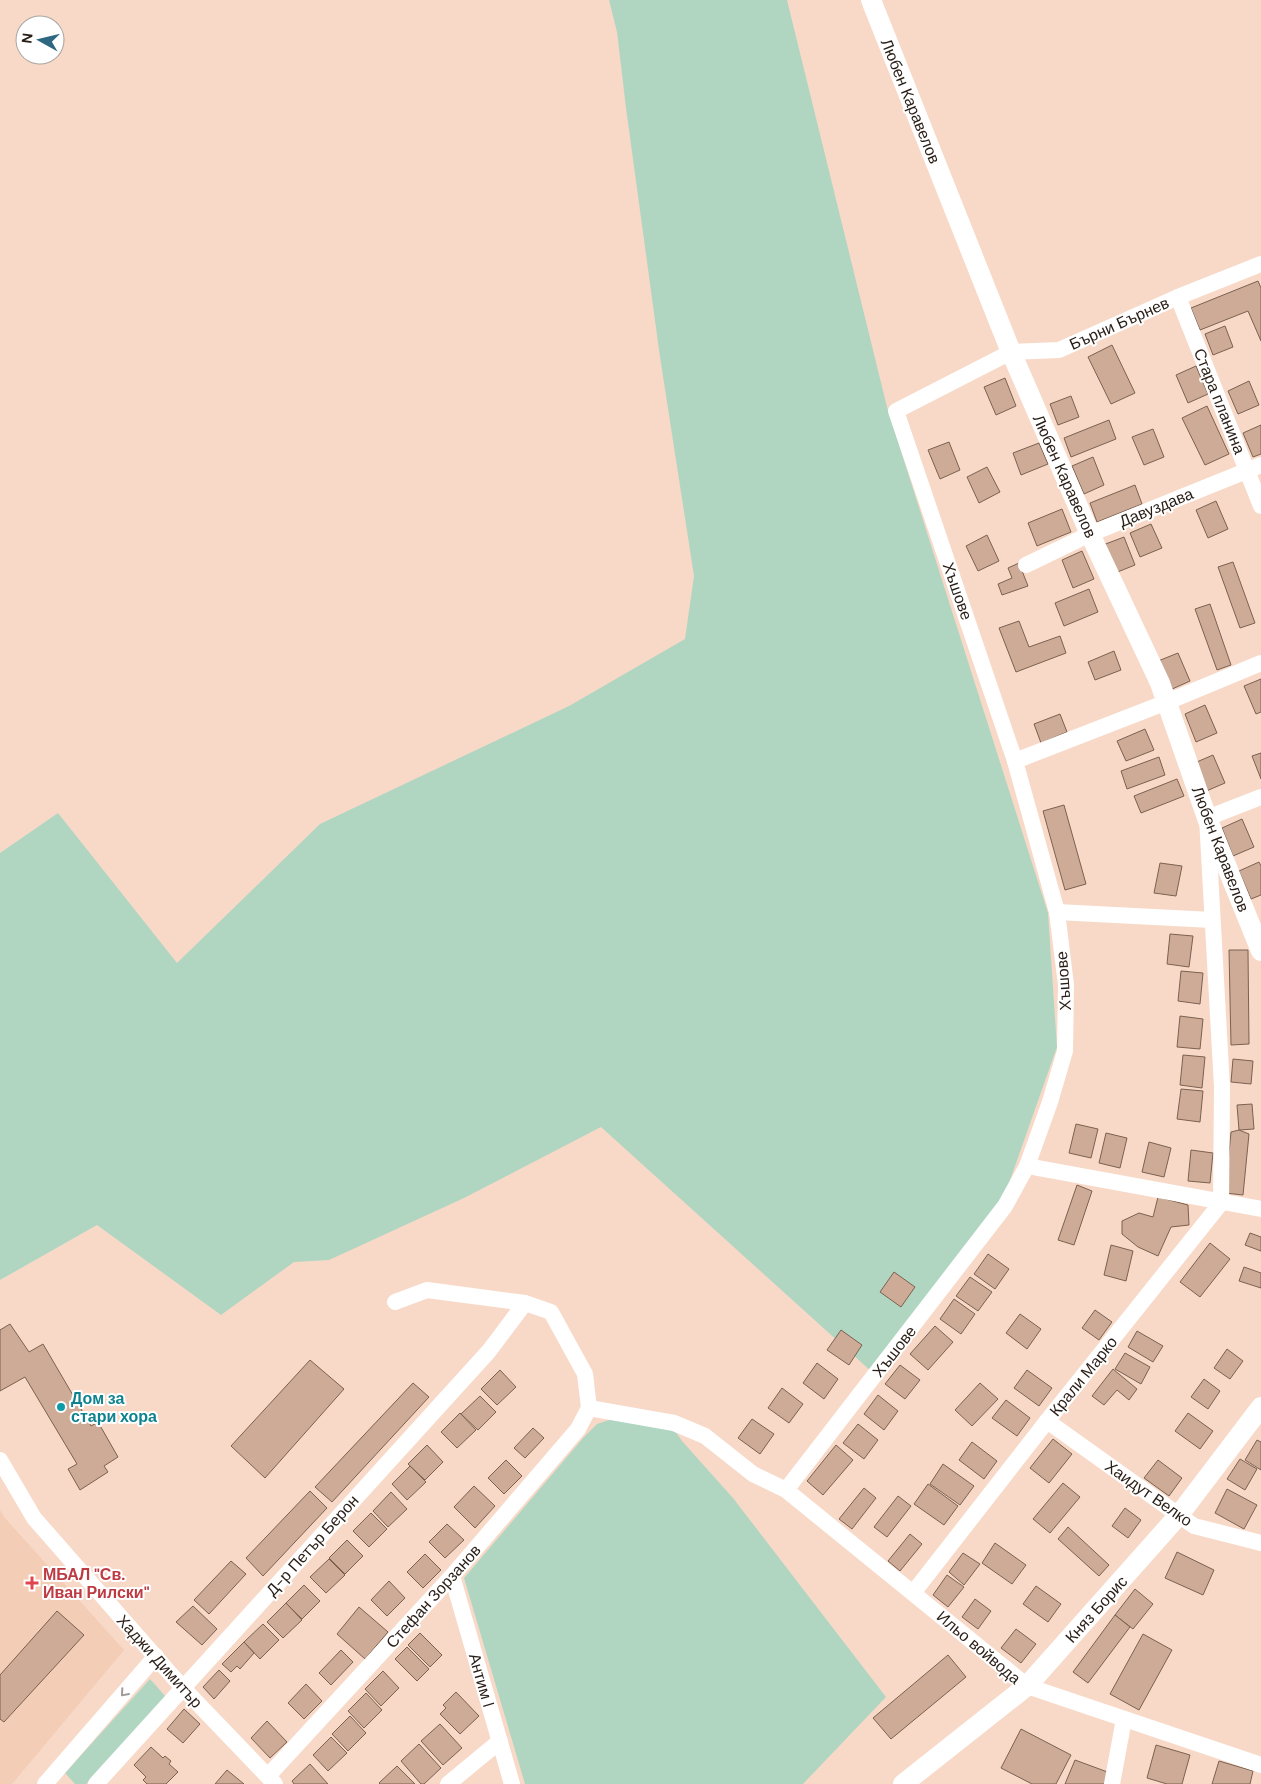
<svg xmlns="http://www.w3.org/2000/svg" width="1261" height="1784" viewBox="0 0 1261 1784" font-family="'DM Sans',sans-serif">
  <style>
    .built { fill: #f3cdb6 }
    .green { fill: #b0d6c2 }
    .building { fill: #cdab96; stroke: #7c6151 }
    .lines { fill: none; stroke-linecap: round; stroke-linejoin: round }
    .minor { stroke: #fff; stroke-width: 16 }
    .tertiary { stroke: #fff; stroke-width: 20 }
    .oneway { stroke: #9f9a97 }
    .culture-dot { fill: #0f9aa8; stroke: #fff; stroke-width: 2 }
    .health-dot { fill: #e0444e; stroke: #fff; stroke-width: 2 }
    .labels { text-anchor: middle; stroke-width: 4; stroke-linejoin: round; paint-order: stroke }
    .street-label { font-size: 16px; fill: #291e17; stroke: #fff }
    .culture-label { font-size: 16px; font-weight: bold; fill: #0d838f; stroke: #fff; text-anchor: start }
    .health-label { font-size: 16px; font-weight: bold; fill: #be3a42; stroke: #fff; text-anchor: start }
  </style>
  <rect width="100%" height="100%" fill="#f8d9c7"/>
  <path class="built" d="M0 1510 4 1517 124 1650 12 1784H0Z"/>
  <g class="green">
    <path d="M609 0H787L887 407 1048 913 1057 1047 1002 1203 872 1372 601 1127 464 1198 329 1260 294 1262 221 1315 97 1225 0 1280V853L58 813 177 963 320 824 569 706 685 639 694 576 660 357 626 108 617 32Z"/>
    <path d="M612 1419 675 1431 682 1441 733 1498 886 1697 803 1784H525L464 1578 584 1437 597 1424Z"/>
    <path d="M150 1679 166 1697 86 1784H75L65 1773Z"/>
  </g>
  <g class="building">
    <path d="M1258 281 1261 288V341L1248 311 1200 330 1191 308Z"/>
    <path d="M1225 326 1233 347 1213 355 1205 334Z"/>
    <path d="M1112 345 1135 393 1111 404 1088 357Z"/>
    <path d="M1196 366 1208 394 1188 403 1176 375Z"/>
    <path d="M1005 378 1016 406 996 415 984 387Z"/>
    <path d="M1249 381 1259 405 1238 414 1228 391Z"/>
    <path d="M1071 396 1079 417 1058 425 1050 404Z"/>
    <path d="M1207 406 1229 454 1205 465 1182 418Z"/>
    <path d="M1109 420 1116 439 1071 457 1064 438Z"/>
    <path d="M1261 425V454L1253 457 1243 433Z"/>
    <path d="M1153 429 1164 457 1144 465 1132 437Z"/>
    <path d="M949 442 960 470 940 479 928 450Z"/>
    <path d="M1039 443 1048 464 1021 475 1013 453Z"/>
    <path d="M1093 457 1104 485 1084 494 1072 466Z"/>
    <path d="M987 467 1000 492 979 503 967 477Z"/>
    <path d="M1135 485 1142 504 1097 522 1090 503Z"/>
    <path d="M1216 501 1228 529 1208 538 1196 510Z"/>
    <path d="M1062 509 1071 532 1037 546 1028 523Z"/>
    <path d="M1151 524 1162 548 1140 557 1130 533Z"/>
    <path d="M987 535 999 561 978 571 966 546Z"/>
    <path d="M1124 537 1135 565 1115 573 1103 545Z"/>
    <path d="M1082 551 1094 579 1073 588 1062 560Z"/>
    <path d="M1233 562 1255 623 1240 628 1218 567Z"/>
    <path d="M1019 563 1028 586 1002 595 998 584 1012 578 1008 568Z"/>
    <path d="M1089 589 1098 612 1064 626 1055 603Z"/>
    <path d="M1210 604 1231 665 1217 670 1195 609Z"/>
    <path d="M1019 621 1029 647 1060 636 1066 653 1016 672 999 628Z"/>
    <path d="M1114 651 1121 670 1095 680 1088 662Z"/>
    <path d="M1178 653 1190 681 1170 690 1158 661Z"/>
    <path d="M1261 679V712L1256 714 1244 686Z"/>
    <path d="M1205 705 1217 733 1196 742 1185 714Z"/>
    <path d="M1060 714 1067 732 1041 743 1034 724Z"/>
    <path d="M1145 729 1154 750 1126 761 1117 741Z"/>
    <path d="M1261 753V779L1252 756Z"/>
    <path d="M1213 755 1225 783 1204 792 1192 764Z"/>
    <path d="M1159 757 1165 775 1127 789 1121 771Z"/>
    <path d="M1177 779 1184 796 1141 813 1134 796Z"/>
    <path d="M1064 805 1086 884 1065 890 1043 811Z"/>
    <path d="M1242 819 1254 847 1233 856 1222 828Z"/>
    <path d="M1259 862 1261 866V895L1251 899 1239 871Z"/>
    <path d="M1160 863 1182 866 1176 896 1154 893Z"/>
    <path d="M1170 934 1193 936 1189 967 1167 964Z"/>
    <path d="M1229 950H1248L1249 1044 1231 1045Z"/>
    <path d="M1181 971 1203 973 1200 1004 1178 1001Z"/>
    <path d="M1180 1016 1203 1019 1200 1049 1177 1047Z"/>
    <path d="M1183 1055 1205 1057 1202 1088 1180 1085Z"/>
    <path d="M1233 1059 1253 1061 1251 1084 1231 1082Z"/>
    <path d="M1181 1089 1203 1091 1200 1122 1177 1119Z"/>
    <path d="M1252 1104 1254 1129 1239 1130 1237 1105Z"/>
    <path d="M1076 1124 1098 1129 1091 1158 1069 1153Z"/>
    <path d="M1239 1130 1249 1134 1243 1195 1225 1193 1231 1132Z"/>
    <path d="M1106 1133 1127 1138 1120 1168 1099 1163Z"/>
    <path d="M1149 1142 1171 1148 1164 1177 1142 1172Z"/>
    <path d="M1191 1150 1213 1153 1210 1183 1188 1181Z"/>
    <path d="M1077 1185 1092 1191 1074 1245 1058 1240Z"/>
    <path d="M1158 1197 1188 1205 1189 1225 1171 1227 1158 1256 1138 1247 1122 1234V1221L1139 1213 1153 1217Z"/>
    <path d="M1250 1233 1261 1237V1251L1245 1245Z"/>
    <path d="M1210 1243 1230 1259 1200 1297 1180 1282Z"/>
    <path d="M1111 1245 1133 1251 1126 1281 1104 1275Z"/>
    <path d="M988 1254 1009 1269 995 1289 974 1274Z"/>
    <path d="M1244 1267 1261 1273V1288L1239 1281Z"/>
    <path d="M894 1272 915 1287 901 1307 880 1292Z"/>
    <path d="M970 1277 992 1292 978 1311 956 1296Z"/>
    <path d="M954 1299 975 1314 961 1334 940 1319Z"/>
    <path d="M1095 1310 1112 1322 1099 1340 1082 1328Z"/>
    <path d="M1020 1314 1041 1329 1027 1349 1006 1333Z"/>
    <path d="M10 1324 29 1352 43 1344 91 1426 98 1422 118 1457 104 1466 108 1472 80 1490 68 1469 77 1464 25 1377 0 1391V1330Z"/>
    <path d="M935 1326 953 1342 928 1370 910 1354Z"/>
    <path d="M841 1330 862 1345 849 1365 827 1350Z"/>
    <path d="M1137 1331 1163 1346 1153 1362 1128 1347Z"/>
    <path d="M1227 1349 1243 1361 1230 1379 1214 1368Z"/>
    <path d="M1125 1353 1150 1367 1141 1384 1115 1369Z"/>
    <path d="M310 1360 344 1389 265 1478 231 1446Z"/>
    <path d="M817 1363 838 1379 824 1399 803 1383Z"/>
    <path d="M900 1365 920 1380 905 1399 885 1384Z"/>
    <path d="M1113 1369 1137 1389 1129 1400 1117 1390 1104 1405 1092 1396Z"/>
    <path d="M500 1370 516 1387 497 1405 481 1389Z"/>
    <path d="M1027 1370 1052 1388 1039 1406 1014 1388Z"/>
    <path d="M1204 1379 1220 1391 1208 1409 1191 1397Z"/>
    <path d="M413 1383 429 1397 332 1502 315 1487Z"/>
    <path d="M980 1383 998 1399 972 1426 955 1410Z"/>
    <path d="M782 1388 803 1404 789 1423 768 1408Z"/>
    <path d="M878 1395 898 1411 884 1430 864 1414Z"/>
    <path d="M480 1396 496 1412 478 1430 461 1414Z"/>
    <path d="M1006 1400 1030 1418 1017 1436 992 1418Z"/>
    <path d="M460 1413 476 1430 457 1448 441 1432Z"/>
    <path d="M1188 1413 1213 1431 1200 1449 1175 1431Z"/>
    <path d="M752 1419 774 1434 760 1454 738 1438Z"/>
    <path d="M858 1424 878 1440 864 1459 843 1443Z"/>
    <path d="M533 1428 544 1438 525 1458 514 1448Z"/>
    <path d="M1053 1439 1072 1454 1049 1483 1030 1468Z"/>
    <path d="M1257 1440 1261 1442V1470L1245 1460Z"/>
    <path d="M972 1442 997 1461 984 1479 959 1460Z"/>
    <path d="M427 1445 443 1462 425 1480 408 1464Z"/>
    <path d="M836 1445 853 1460 823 1495 807 1481Z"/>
    <path d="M1240 1459 1257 1469 1245 1490 1227 1479Z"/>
    <path d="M506 1460 522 1476 504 1494 488 1478Z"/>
    <path d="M1158 1460 1182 1478 1169 1496 1144 1478Z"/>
    <path d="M943 1464 974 1486 960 1505 930 1484Z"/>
    <path d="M410 1466 426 1482 407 1500 392 1484Z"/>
    <path d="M1063 1483 1080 1497 1050 1533 1033 1519Z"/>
    <path d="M928 1484 958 1506 944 1525 914 1504Z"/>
    <path d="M474 1486 495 1506 475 1528 454 1507Z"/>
    <path d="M864 1488 876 1498 852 1529 839 1519Z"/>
    <path d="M1227 1489 1257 1505 1244 1529 1215 1513Z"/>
    <path d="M310 1491 327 1508 263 1576 246 1558Z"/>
    <path d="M391 1492 407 1509 388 1527 373 1511Z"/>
    <path d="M898 1496 911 1506 887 1537 874 1527Z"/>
    <path d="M1125 1508 1141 1520 1128 1538 1112 1526Z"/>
    <path d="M371 1513 387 1529 369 1547 353 1531Z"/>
    <path d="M447 1524 464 1540 445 1558 429 1542Z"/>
    <path d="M1068 1527 1109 1565 1099 1576 1058 1539Z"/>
    <path d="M910 1534 922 1544 900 1571 888 1561Z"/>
    <path d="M347 1540 363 1556 345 1574 329 1558Z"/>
    <path d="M995 1543 1026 1565 1012 1584 982 1563Z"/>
    <path d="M1177 1552 1214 1570 1203 1595 1165 1578Z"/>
    <path d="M963 1553 980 1564 964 1585 949 1572Z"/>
    <path d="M425 1554 441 1570 423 1588 407 1572Z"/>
    <path d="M329 1559 345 1575 326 1593 310 1577Z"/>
    <path d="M231 1561 246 1574 209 1614 194 1600Z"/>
    <path d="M947 1575 964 1587 948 1607 933 1595Z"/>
    <path d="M389 1581 405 1598 387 1616 371 1600Z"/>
    <path d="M304 1585 320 1601 302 1619 286 1603Z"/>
    <path d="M1036 1586 1061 1604 1048 1622 1023 1604Z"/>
    <path d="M1135 1589 1153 1604 1133 1629 1115 1615Z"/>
    <path d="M975 1599 991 1611 978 1629 962 1617Z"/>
    <path d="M286 1603 302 1620 283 1638 267 1622Z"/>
    <path d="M193 1606 217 1629 202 1645 176 1622Z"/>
    <path d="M359 1607 388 1632 365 1659 337 1634Z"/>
    <path d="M57 1611 84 1635 4 1722 0 1719V1675Z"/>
    <path d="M1115 1615 1130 1627 1088 1683 1073 1672Z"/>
    <path d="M263 1624 279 1640 260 1659 244 1642Z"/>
    <path d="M1016 1629 1036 1644 1021 1663 1001 1648Z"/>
    <path d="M420 1633 442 1655 430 1667 408 1645Z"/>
    <path d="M1143 1634 1172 1650 1139 1710 1110 1694Z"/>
    <path d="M244 1642 254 1653 240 1669 237 1666 231 1672 222 1664Z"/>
    <path d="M407 1647 429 1669 417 1681 395 1659Z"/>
    <path d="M341 1650 353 1662 331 1685 319 1673Z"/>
    <path d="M948 1655 966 1677 891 1739 873 1718Z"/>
    <path d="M219 1670 230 1681 214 1699 203 1687Z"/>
    <path d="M383 1671 399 1688 381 1706 365 1689Z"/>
    <path d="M306 1684 322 1701 304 1719 288 1703Z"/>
    <path d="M456 1692 479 1716 460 1734 440 1714 446 1708 443 1705Z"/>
    <path d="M366 1693 382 1710 364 1728 348 1711Z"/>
    <path d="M184 1709 200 1724 183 1743 167 1729Z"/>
    <path d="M350 1716 366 1733 348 1751 332 1734Z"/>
    <path d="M267 1721 287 1742 270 1758 251 1738Z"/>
    <path d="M440 1724 462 1748 443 1765 421 1741Z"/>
    <path d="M1021 1729 1071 1755 1056 1784H1032L1001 1768Z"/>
    <path d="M331 1737 347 1753 328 1771 313 1755Z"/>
    <path d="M419 1744 441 1768 424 1784H421L401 1761Z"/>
    <path d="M1156 1745 1190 1755 1182 1784H1167L1147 1778Z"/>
    <path d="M151 1747 163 1758 165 1756 171 1761 169 1764 178 1772 166 1784H147L143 1780 146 1777 134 1765Z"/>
    <path d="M1075 1760 1113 1774 1110 1784H1065Z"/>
    <path d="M1219 1761 1253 1771 1250 1784H1212Z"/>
    <path d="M310 1764 328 1784H294L292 1781Z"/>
    <path d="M397 1766 415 1784H380L379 1783Z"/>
    <path d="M227 1770 244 1784H215Z"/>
  </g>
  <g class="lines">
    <g class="minor">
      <path d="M1178 297 1261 506"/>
      <path d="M1026 565 1090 534 1261 465"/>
      <path d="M1015 761 1167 702 1261 663"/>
      <path d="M1057 912 1212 920"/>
      <path d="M1027 1166 1261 1209"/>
      <path d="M395 1302 427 1290 525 1303 551 1312 585 1374 589 1408"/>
      <path d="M589 1408 674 1423 705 1436 753 1474 786 1490 1027 1686 1261 1765"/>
      <path d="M1047 1421 1194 1526 1261 1543"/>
      <path d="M0 1460 34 1518 182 1687 275 1784"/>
      <path d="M786 1490 1005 1206 1027 1166 1050 1102 1065 1051 1066 985 1057 912 1015 761 896 411 1011 352 1059 350 1178 297 1261 264"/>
      <path d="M452 1576 512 1784"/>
      <path d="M913 1593 1047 1421 1221 1203 1222 1087 1207 818 1261 797"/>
      <path d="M268 1776 452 1576 578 1429 589 1408"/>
      <path d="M45 1784 156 1656"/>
      <path d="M96 1784 489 1351 525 1303"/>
      <path d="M448 1784 500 1741"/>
      <path d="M1112 1784 1124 1719"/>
    </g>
    <g class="tertiary">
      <path d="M871 0 1011 352 1090 534 1160 683 1207 818 1261 951"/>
      <path d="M903 1784 1027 1686 1179 1515 1261 1407"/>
    </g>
  </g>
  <defs><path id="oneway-chevron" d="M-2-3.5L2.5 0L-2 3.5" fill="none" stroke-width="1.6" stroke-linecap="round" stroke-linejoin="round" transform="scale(1.25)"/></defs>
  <use class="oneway" href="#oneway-chevron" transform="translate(124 1693) rotate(131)"/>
  <circle class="culture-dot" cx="61" cy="1407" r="5"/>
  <path class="health-dot" d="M29.5 1575.5h5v5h5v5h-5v5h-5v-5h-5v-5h5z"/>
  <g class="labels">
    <g class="street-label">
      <text transform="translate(911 101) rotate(68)" y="6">Любен Каравелов</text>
      <text transform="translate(1119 323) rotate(-24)" y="6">Бърни Бърнев</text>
      <text transform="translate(1220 401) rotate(68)" y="6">Стара планина</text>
      <text transform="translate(1065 476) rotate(66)" y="6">Любен Каравелов</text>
      <text transform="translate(1156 507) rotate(-22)" y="6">Давуздава</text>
      <text transform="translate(958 591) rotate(71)" y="6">Хъшове</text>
      <text transform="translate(1221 849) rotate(69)" y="6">Любен Каравелов</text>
      <text transform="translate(1063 981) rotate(-94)" y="6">Хъшове</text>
      <text transform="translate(894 1351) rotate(-52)" y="6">Хъшове</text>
      <text transform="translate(1083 1376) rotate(-51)" y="6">Крали Марко</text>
      <text transform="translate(1149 1493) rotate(35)" y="6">Хаидут Велко</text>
      <text transform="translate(312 1545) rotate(-48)" y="6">Д-р Петър Берон</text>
      <text transform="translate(433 1596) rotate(-48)" y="6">Стефан Зорзанов</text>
      <text transform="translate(1096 1609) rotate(-48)" y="6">Княз Борис</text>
      <text transform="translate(979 1647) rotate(40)" y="6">Ильо войвода</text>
      <text transform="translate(160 1661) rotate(48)" y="6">Хаджи Димитър</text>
      <text transform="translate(482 1680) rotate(74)" y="6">Антим I</text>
    </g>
    <g class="culture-label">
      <text x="71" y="1404">Дом за<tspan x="71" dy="18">стари хора</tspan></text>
    </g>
    <g class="health-label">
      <text x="43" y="1580">МБАЛ "Св.<tspan x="43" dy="18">Иван Рилски"</tspan></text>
    </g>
  </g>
  <g transform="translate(40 40) rotate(278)"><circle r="24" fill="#ffffff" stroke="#a9a5a2"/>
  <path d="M0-4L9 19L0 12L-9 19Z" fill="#2e6781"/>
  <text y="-8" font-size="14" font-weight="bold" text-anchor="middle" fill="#291e17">N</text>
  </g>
</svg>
